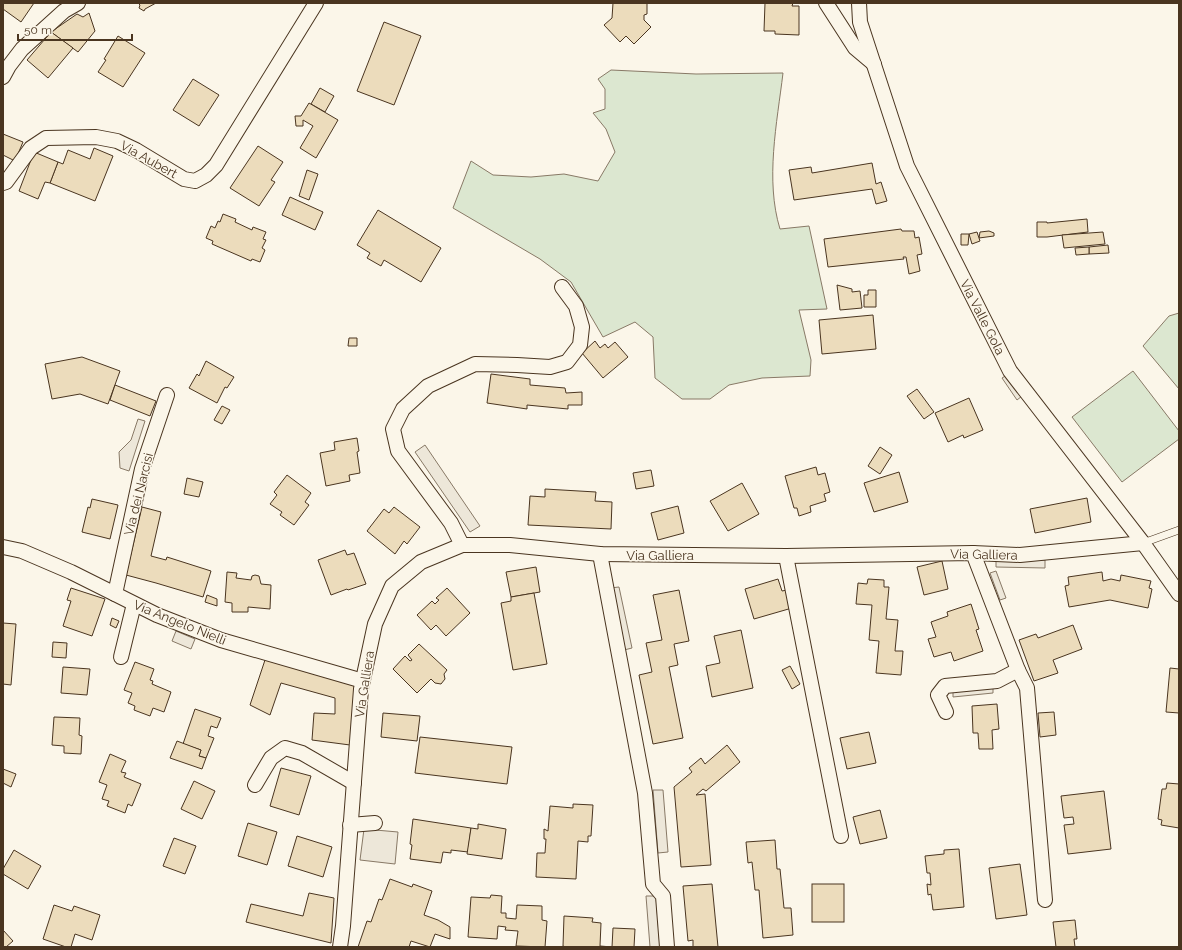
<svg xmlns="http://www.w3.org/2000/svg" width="1182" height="950" viewBox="0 0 1182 950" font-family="Raleway,sans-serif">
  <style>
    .green { fill: #dce7d0; stroke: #887966 }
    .parking { fill: #ede7d9; stroke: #887966 }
    .building { fill: #ecdcbc; stroke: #4a3520 }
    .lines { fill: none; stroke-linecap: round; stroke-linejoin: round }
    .service-casing { stroke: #4a3520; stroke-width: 8 }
    .minor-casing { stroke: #4a3520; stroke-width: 16 }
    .service { stroke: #fbf6e9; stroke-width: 7 }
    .minor { stroke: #fbf6e9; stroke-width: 14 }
    .labels { text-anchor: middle; stroke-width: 3; stroke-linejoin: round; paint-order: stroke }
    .street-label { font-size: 13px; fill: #4a3520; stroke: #fbf6e9 }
  </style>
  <rect width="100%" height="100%" fill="#fbf6e9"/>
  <g class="green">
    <path d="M611 70 696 74 783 73C777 123 765 180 780 229L809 226 827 309 799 310 811 360 810 376 762 378 729 385 710 399H682L655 378 653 337 635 322 603 337 571 282 540 259 453 208 471 161 493 175 531 177 564 174 598 181 615 152 606 129 593 113 605 109V89L598 79Z"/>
    <path d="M1179 313V389L1143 346 1169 316Z"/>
    <path d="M1133 371 1179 431V439L1122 482 1072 417Z"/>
  </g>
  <g class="parking">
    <path d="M1007 375 1022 396 1017 400 1002 378Z"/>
    <path d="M138 419 145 421 129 471 120 468 119 452 131 440Z"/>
    <path d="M425 445 480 526 470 532 415 452Z"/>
    <path d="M996 560H1045V568L996 567Z"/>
    <path d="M996 571 1006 598 1000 600 990 573Z"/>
    <path d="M619 587 632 648 624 650 610 588Z"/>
    <path d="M176 631 195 639 191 649 172 641Z"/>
    <path d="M993 687V693L953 697V691Z"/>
    <path d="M653 790H663L668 852 658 853Z"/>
    <path d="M364 829 398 832 395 864 360 860Z"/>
    <path d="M646 896H656L660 947H650Z"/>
  </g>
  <g class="building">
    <path d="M3 3H34L21 22 3 9Z"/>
    <path d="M138 3H156L145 9 144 11 139 8 140 5Z"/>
    <path d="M613 3H647V14L644 15V20L651 27 634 44 626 36 620 42 604 25 612 18Z"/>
    <path d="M765 3H793L792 6H799V35L775 34V31H764Z"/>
    <path d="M89 13 95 31 78 52 51 32 77 14 83 17Z"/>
    <path d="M384 22 421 36 394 105 357 91Z"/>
    <path d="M51 32 73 48 48 78 27 60Z"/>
    <path d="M118 36 145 53 123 87 98 72 106 60 104 59Z"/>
    <path d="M193 79 219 95 199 126 173 110Z"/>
    <path d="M320 88 334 96 325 112 311 104Z"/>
    <path d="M309 103 338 120 316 158 300 148 313 126 303 120V126H296L295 116H301Z"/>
    <path d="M3 134 23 142 15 161 3 155Z"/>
    <path d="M258 146 283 162 271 180 275 182 259 206 230 188Z"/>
    <path d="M94 148 113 156 95 201 50 183 58 162 63 164 68 150 90 159Z"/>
    <path d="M34 152 58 162 50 183 45 182 38 199 19 191Z"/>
    <path d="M872 163 876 184 881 182 887 201 876 204 872 189 794 200 789 170 811 167 812 173Z"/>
    <path d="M307 170 318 174 309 200 299 196Z"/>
    <path d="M290 197 323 212 315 230 282 215Z"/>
    <path d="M378 210 441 248 421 282 384 260 381 266 367 258 370 253 357 245Z"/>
    <path d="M223 214 236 219 235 222 252 230 253 227 266 232 263 239 266 240 262 248 265 250 260 262 252 259 251 261 212 244 213 241 206 238 211 226 215 228 218 221 220 222Z"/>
    <path d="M1087 219 1088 232 1047 237H1037V222H1047V223Z"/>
    <path d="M901 229 902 231H914L915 238 919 237 922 254 917 255 920 271 909 274 906 257H903L904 259 828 267 824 239Z"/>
    <path d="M989 231 994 233V236L979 238 980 232Z"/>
    <path d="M977 232 980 241 972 244 969 234Z"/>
    <path d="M1103 232 1105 244 1064 248 1062 235Z"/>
    <path d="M961 234H969L968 245H961Z"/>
    <path d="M1108 245 1109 253 1089 254V247Z"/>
    <path d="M1089 247V254L1076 255 1075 248Z"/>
    <path d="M837 285 852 289V292L860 291 862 308 840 310Z"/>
    <path d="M868 290H876V307H864V295H868Z"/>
    <path d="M873 315 876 349 822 354 819 320Z"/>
    <path d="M349 338H357V346H348Z"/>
    <path d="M595 341 600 348 605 344 608 348 615 342 628 357 603 378 582 353Z"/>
    <path d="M82 357 120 371 108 404 80 394 52 399 45 364Z"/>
    <path d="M206 361 234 377 227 388 225 387 217 403 189 388 197 374 199 376Z"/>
    <path d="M491 374 530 379V385L565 388 566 393 582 392V405H568V409L527 405V409L487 403Z"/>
    <path d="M115 385 156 401 150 416 110 400Z"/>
    <path d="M917 389 934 412 924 419 907 396Z"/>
    <path d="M969 398 983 430 964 438 963 435 948 442 935 413Z"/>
    <path d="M222 406 230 410 222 424 214 420Z"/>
    <path d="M357 438 359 451 357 452 360 473 349 475 350 481 326 486 320 453 335 450 334 442Z"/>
    <path d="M880 447 892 455 880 474 868 466Z"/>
    <path d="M816 467 818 475 825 473 830 492 824 494 826 501 810 506 811 512 799 516 797 508H794L785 476Z"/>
    <path d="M651 470 654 486 636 489 633 473Z"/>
    <path d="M899 472 908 502 874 512 864 483Z"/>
    <path d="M287 475 311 493 305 502 309 505 294 525 280 515 282 512 270 504 277 495 274 492Z"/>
    <path d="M187 478 203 482 199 497 184 494Z"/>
    <path d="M742 483 759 514 728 531 710 501Z"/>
    <path d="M545 489 596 492 595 501 612 502 611 529 528 525 530 496 545 497Z"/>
    <path d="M1087 498 1091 522 1035 533 1030 509Z"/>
    <path d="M92 499 118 505 110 539 82 532 88 507 90 508Z"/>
    <path d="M678 506 684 533 658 540 651 513Z"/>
    <path d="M142 507 161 512 151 556 166 560 167 557 211 571 203 597 156 583 126 575Z"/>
    <path d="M394 507 420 527 407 544 404 541 395 554 367 531 384 509 389 513Z"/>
    <path d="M345 550 347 555 354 553 366 584 348 590 347 589 331 595 318 560Z"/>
    <path d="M942 561 948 589 924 595 917 567Z"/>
    <path d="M536 567 540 592 511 597 506 572Z"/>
    <path d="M227 572 237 573 236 578 251 580 252 576 255 575 259 576 261 584 271 585 270 609 248 607V612H232V603L225 602Z"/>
    <path d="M1102 572 1103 581 1111 579 1120 581 1121 575 1151 581 1149 588 1152 589 1148 608 1110 600 1069 607 1065 586 1069 585 1068 577Z"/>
    <path d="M778 579 782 591 787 590 792 608 754 619 745 589Z"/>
    <path d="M868 579 884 580V587H889L886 619 898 620 895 651H903L901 675 876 673 879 641 869 640 872 605 856 604 858 583 867 584Z"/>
    <path d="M71 588 105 599 92 636 63 626 71 601 67 600Z"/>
    <path d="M447 588 470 613 446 636 436 625 431 630 417 615 432 601 435 604 439 600 436 598Z"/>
    <path d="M679 590 689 641 674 644 678 665 669 667 683 738 653 744 639 675 652 672 646 643 662 640 653 595Z"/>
    <path d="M534 593 547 664 513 670 501 603 511 601V597Z"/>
    <path d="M207 595 217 599V606L205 602Z"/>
    <path d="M971 604 979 629 976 630 983 651 954 661 951 652 934 657 928 639 936 637 931 622 948 616 947 612Z"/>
    <path d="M112 618 119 621 116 628 110 625Z"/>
    <path d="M3 623 16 624 11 685 3 684Z"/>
    <path d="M1073 625 1082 649 1053 660 1058 673 1034 681 1019 640 1036 634 1038 638Z"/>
    <path d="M741 630 753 688 712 697 706 666 720 663 714 636Z"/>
    <path d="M53 642 67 643 66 658 52 657Z"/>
    <path d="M419 644 447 670 444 674 445 679 441 684 435 683 431 679 417 693 393 669 405 656 410 661 412 660 408 655Z"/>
    <path d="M266 657 356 684 350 745 312 740 314 713 335 714V698L281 683 270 715 250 705Z"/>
    <path d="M135 662 154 669 150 680 153 681 152 684 171 692 164 712 153 708 150 716 134 710 135 706 128 703 132 693 124 690Z"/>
    <path d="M790 666 800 684 792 689 782 670Z"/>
    <path d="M63 667 90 669 87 695 61 693Z"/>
    <path d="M1170 668 1179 669V713L1166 712Z"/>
    <path d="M997 704 999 729 992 730 993 749H979L978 733H973L972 706Z"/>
    <path d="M195 709 221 718 217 728 211 726 208 736 214 738 206 758 199 756 201 750 183 744Z"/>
    <path d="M1054 712 1056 735 1040 737 1038 713Z"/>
    <path d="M383 713 420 716 417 741 381 737Z"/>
    <path d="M54 717 80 718 79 735 82 736 81 754 64 753V746L52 745Z"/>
    <path d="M869 732 876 763 847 769 840 738Z"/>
    <path d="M420 737 512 747 507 784 415 773Z"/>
    <path d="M177 741 201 750 199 756 206 758 202 769 170 758Z"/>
    <path d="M727 745 740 762 706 791 703 789 696 795 705 794 711 865 681 867 674 787 692 772 689 768 701 758 705 764Z"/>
    <path d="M110 754 126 761 121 772 126 773 124 777 141 784 132 806 128 804 125 813 107 806 109 801 102 799 107 785 99 782Z"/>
    <path d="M281 768 311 776 299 815 270 806Z"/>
    <path d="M3 769 16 774 11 787 3 783Z"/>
    <path d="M194 781 215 791 202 819 181 809Z"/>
    <path d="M1167 783 1179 784V828L1161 825 1162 820 1158 819 1162 789H1166Z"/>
    <path d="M1104 791 1111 849 1068 854 1064 825 1074 824 1073 817 1064 818 1061 796Z"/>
    <path d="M573 804 593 805 591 836H588V842L578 841 576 879 536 877 537 853H545L546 839H544V829L548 831 550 806 573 808Z"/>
    <path d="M880 810 887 838 860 844 853 817Z"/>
    <path d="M413 819 471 828 468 852 451 850V853L443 852 441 863 410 859 412 845 410 844Z"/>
    <path d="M248 823 277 832 267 865 238 856Z"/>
    <path d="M478 824 506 829 502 859 467 854 471 828 478 829Z"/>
    <path d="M297 836 332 847 323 877 288 866Z"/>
    <path d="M174 838 196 846 185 874 163 866Z"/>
    <path d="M775 840 777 869H780L784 908H791L793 935 763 938 759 890H755L752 862 748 863 746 842Z"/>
    <path d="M959 849 964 907 933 910 931 894 928 895 927 884 931 885 930 873H927L925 856 944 854V850Z"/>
    <path d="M14 850 41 866 28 889 3 874V869Z"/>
    <path d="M1020 864 1027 915 996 919 989 868Z"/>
    <path d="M390 879 412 887 413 884 432 891 424 915 438 920 450 927V939L435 934 430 947 411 941 409 947H358L367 921 371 922 379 899 382 900Z"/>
    <path d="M712 884 718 947H693V940L688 941 683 886Z"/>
    <rect x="812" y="884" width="32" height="38"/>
    <path d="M309 893 334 898 331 943 246 922 251 904 303 916Z"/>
    <path d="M491 895 502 896 501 913H506V918L516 919 517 905 542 906V920L547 921 545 947 516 946 518 931 505 930 506 927 498 926 497 939 468 937 471 897 490 898Z"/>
    <path d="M54 905 72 911 74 906 100 915 92 940 75 934 71 947H66L43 939Z"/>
    <path d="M564 916 593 918 592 922 601 923 600 946 612 947 613 928 635 929 634 947H565L563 946Z"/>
    <path d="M1075 920 1077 939H1074L1075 947H1056L1053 922Z"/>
    <path d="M3 930 13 941 6 947H3Z"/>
  </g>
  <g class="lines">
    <g class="service-casing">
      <path id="service" d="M1143 543 1179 530"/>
    </g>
    <g class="minor-casing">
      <g id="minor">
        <path d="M826 3 855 48 874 64"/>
        <path d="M859 3 860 22 907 166 1010 371 1143 543 1179 594"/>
        <path d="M3 77 9 66 22 49 64 11 78 3"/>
        <path d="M3 183 6 182 31 148 46 138 96 137 117 141 136 150 184 179 195 181 206 175 216 165 316 3"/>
        <path d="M462 545 451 523 398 451 393 429 403 409 428 386 475 364 517 365 550 367 567 362 580 345 582 327 576 306 562 287"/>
        <path d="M3 547 22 551 71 572 157 615 221 640 363 681"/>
        <path d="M973 553 1018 670 1027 688 1045 900"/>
        <path d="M600 554 645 793 653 884 663 896 667 947"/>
        <path d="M786 556 841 836"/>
        <path d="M115 594 142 469 167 395"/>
        <path d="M121 657 134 604"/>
        <path d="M946 712 938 695 945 686 997 681 1018 670"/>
        <path d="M255 785 271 758 285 748 302 753 354 783"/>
        <path d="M350 825 375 823"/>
        <path d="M340 947 343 926 361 689 375 624 392 586 421 562 462 545H510L600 554 786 556 973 553 1020 555 1143 543"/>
      </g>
    </g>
    <use href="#service" class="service"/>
    <use href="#minor" class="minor"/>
  </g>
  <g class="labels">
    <g class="street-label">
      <text transform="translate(149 159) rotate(29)" y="5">Via Aubert</text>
      <text transform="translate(983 317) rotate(63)" y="5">Via Valle Gola</text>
      <text transform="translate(138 494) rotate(-76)" y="5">Via dei Narcisi</text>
      <text transform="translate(984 554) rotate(1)" y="5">Via Galliera</text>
      <text x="660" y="560">Via Galliera</text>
      <text transform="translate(180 622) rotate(22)" y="5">Via Angelo Nielli</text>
      <text transform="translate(364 684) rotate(-81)" y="5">Via Galliera</text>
    </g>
  </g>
  <rect width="1182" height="950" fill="none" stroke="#4a3520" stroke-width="8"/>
  <path d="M18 34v6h114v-6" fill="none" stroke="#4a3520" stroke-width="2"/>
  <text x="24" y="34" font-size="12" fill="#4a3520" stroke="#fbf6e9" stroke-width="3" paint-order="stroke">50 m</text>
</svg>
